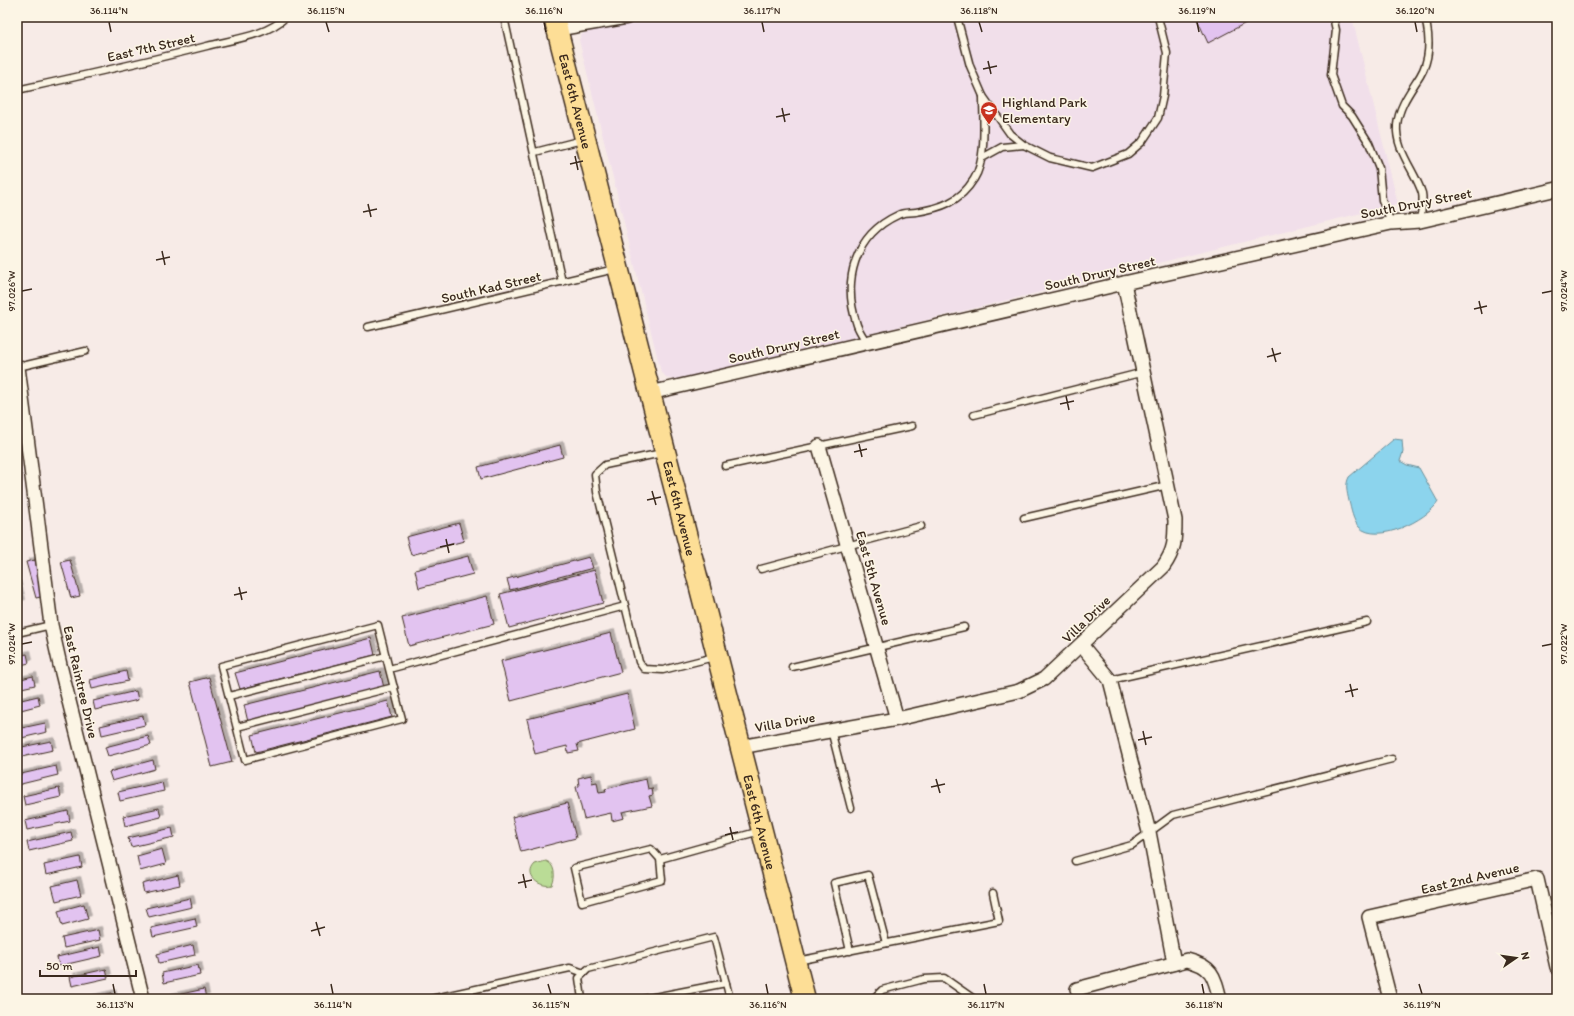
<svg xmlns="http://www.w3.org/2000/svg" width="1574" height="1016" viewBox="0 0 1574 1016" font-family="Itim,sans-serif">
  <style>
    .built { fill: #f1dfea }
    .green { fill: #badc96; stroke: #7a835a }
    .water { fill: #8cd4ed; stroke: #6c909a }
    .building { fill: #e2c3f0; stroke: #3b2a1e; filter: url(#shadow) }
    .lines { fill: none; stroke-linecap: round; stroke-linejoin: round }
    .service-casing { stroke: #3b2a1e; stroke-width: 9 }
    .minor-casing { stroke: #3b2a1e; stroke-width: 16 }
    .primary-casing { stroke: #3b2a1e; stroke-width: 23 }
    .service { stroke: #fcf5e5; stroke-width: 6 }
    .minor { stroke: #fcf5e5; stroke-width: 13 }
    .primary { stroke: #fdde96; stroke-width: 20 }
    .ticks { fill: none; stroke: #3b2a1e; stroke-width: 1.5 }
    .labels { text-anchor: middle; stroke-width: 3; stroke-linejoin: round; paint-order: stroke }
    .street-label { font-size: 14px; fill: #3b2a1e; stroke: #fcf5e5 }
    .poi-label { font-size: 14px; fill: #3b2a1e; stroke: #fcf5e5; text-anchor: start }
    .neatline { fill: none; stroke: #3b2a1e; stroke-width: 1.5 }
    .ticks-label { font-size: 10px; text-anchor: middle; fill: #3b2a1e }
  </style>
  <defs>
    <filter id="shadow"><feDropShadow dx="3.5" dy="-3.5" stdDeviation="0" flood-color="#0004"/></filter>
  </defs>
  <rect width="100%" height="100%" fill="#f7ebe7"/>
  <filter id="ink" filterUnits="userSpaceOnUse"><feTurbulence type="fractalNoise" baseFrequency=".025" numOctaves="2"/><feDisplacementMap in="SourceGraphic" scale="8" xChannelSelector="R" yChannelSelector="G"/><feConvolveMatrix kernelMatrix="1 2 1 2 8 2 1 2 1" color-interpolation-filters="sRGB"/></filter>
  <g filter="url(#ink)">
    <path class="built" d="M663 17H1352L1398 204 687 379 673 380 667 378 661 372 579 40 582 34 590 31Z"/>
    <path class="green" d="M546 861C555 864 556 877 552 885 540 888 523 876 535 864Z"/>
    <path class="water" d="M1394 439 1402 440 1403 452 1400 461 1407 465 1419 468 1438 502C1427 520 1377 545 1359 527 1353 521 1351 509 1349 501 1347 492 1345 485 1349 477Z"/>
    <g class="building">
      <path d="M1196 17H1257L1208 43Z"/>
      <path d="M560 445 563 457 481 479 478 467Z"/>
      <path d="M459 523 464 541 411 555 406 537Z"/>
      <path d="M468 556 473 574 419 588 415 570Z"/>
      <path d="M589 557 593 568 510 590 507 579Z"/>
      <path d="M35 560 45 596 36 598 26 562Z"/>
      <path d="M70 560 80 596 71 598 61 562Z"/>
      <path d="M595 570 603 603 509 628 500 594Z"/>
      <path d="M17 584 22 603 17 604Z"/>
      <path d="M487 596 494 624 409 646 402 618Z"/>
      <path d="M611 633 621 672 511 701 501 661Z"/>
      <path d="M371 638 375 655 240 689 235 673Z"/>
      <path d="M27 654 29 663 17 666V656Z"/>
      <path d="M126 671 128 681 92 689 90 680Z"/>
      <path d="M380 671 384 688 248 722 244 705Z"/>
      <path d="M33 676 35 685 17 689V680Z"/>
      <path d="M209 677 232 762 212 767 190 682Z"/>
      <path d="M136 691 138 700 95 710 93 701Z"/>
      <path d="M627 694 635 729 577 744 579 751 568 753 567 746 535 754 527 719Z"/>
      <path d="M38 696 40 705 17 711V701Z"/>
      <path d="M388 701 392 717 256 752 252 735Z"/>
      <path d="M143 716 145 725 102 735 100 726Z"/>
      <path d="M45 723 47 732 17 739V729Z"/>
      <path d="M148 736 151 745 108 756 105 747Z"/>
      <path d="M51 741 53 750 17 758V748Z"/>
      <path d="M153 760 155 769 112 781 109 772Z"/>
      <path d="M56 766 58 775 17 785V775Z"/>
      <path d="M591 775 592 783 597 782 599 793 606 792 605 789 646 779 648 789 652 788 653 795 649 796 652 806 622 812 624 818 612 821 611 813 584 819 576 787 579 786 578 778Z"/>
      <path d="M162 782 164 791 120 801 118 792Z"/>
      <path d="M59 788 61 797 25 805 23 796Z"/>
      <path d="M567 803 576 838 521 852 512 817Z"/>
      <path d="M159 808 161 817 125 826 123 816Z"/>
      <path d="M68 811 70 821 27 830 25 821Z"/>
      <path d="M172 828 174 837 131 847 128 838Z"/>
      <path d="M71 832 73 841 29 851 27 842Z"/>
      <path d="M162 849 166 864 140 871 137 856Z"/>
      <path d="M80 857 82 867 46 875 44 865Z"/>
      <path d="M178 875 180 885 144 893 142 884Z"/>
      <path d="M77 880 81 895 56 901 52 886Z"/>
      <path d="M190 898 192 907 149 917 146 908Z"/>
      <path d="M84 904 88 919 62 926 58 911Z"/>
      <path d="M195 918 197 927 153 937 151 928Z"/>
      <path d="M98 930 100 940 64 948 62 938Z"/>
      <path d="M193 945 195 955 159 963 157 954Z"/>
      <path d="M100 947 102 956 59 966 57 957Z"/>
      <path d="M198 965 200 975 164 983 162 973Z"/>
      <path d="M106 969 108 978 72 986 70 977Z"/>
      <path d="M204 989 206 998 169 999 168 997Z"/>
      <path d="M112 993 114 999H86Z"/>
    </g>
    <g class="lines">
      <g class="service-casing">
        <g id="service">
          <path d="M504 17 562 282"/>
          <path d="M957 17 970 66 983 96 1010 134 1024 145 1050 158 1092 168 1128 154 1142 142 1158 118 1163 96 1167 53 1158 17"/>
          <path d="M1333 17 1336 30 1331 75 1342 106 1352 116 1369 143 1379 168 1382 200 1391 223"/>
          <path d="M17 90C81 76 144 62 207 46 234 39 266 36 286 17"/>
          <path d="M535 152 582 140"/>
          <path d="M982 158 1002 147 1024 145"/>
          <path d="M1420 221C1421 213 1424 201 1422 193 1415 171 1395 150 1397 125 1399 106 1410 92 1420 76 1431 58 1430 37 1425 17"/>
          <path d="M368 327 615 269"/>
          <path d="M867 343C864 338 859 331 857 325 842 281 854 235 898 215 903 212 910 213 916 212 941 208 960 202 974 179 987 159 983 120 983 96"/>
          <path d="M18 367 86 351"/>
          <path d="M974 415 1144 372"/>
          <path d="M662 453 605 465 595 474 597 492 639 662 644 669 663 670 714 657"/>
          <path d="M725 466 912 426"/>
          <path d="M1024 518 1168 485"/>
          <path d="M761 569 921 526"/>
          <path d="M17 633 51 625"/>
          <path d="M792 667 964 627"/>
          <path d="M389 669 402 719 245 760 221 666 378 625 389 669 625 606"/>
          <path d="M1110 680 1367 622"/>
          <path d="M229 696 386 656"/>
          <path d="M237 727 394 687"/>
          <path d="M831 730 851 808"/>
          <path d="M651 849 660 859 662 880 582 902 574 868Z"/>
          <path d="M660 859 760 831"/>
          <path d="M1075 861 1132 845 1173 815 1392 759"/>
          <path d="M850 951 834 883 868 875 886 943"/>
          <path d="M797 961 999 921 993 893"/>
          <path d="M431 999 570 968 584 973"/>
          <path d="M582 999 579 978 588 969 714 937 730 999"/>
          <path d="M644 999 726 983"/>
          <path d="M873 999 882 990 924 979 944 978 974 999"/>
        </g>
      </g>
      <g class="minor-casing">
        <g id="minor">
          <path d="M558 29 627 17"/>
          <path d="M18 367 51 625 60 665 143 999"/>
          <path d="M650 393 1124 283 1391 223 1420 221 1557 189"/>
          <path d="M819 446 897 719"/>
          <path d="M1082 646 1110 680 1149 832 1174 963"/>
          <path d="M740 747 897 719 1019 691 1044 679 1163 567C1175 550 1175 540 1175 520L1124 283"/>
          <path d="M1077 989 1187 960C1212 966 1214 975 1220 999"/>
          <path d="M1390 999 1369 917 1537 879 1557 967"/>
        </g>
      </g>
      <g class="primary-casing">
        <g id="primary">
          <path id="s1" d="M554 17 805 999"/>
        </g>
      </g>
      <use href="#service" class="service"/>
      <use href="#minor" class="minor"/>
      <use href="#primary" class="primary"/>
    </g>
  </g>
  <path class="ticks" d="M109 22 111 32M326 22 329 32M544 22 546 32M762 22 764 32M979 22 982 32M1197 22 1199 32M1415 22 1417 32M988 61 991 74M983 69 997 66M782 108 785 122M776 117 790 114M575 156 578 170M570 164 583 161M368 204 371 217M363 212 377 209M162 251 165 265M156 260 170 257M22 291 32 289M1542 293 1552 291M1479 301 1482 314M1474 309 1487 306M1272 348 1276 362M1267 357 1281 353M1066 396 1069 410M1060 404 1074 401M859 444 862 457M854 452 867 449M652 491 656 505M647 500 661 497M446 539 449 553M440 547 454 544M239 587 242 600M234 595 247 592M22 644 32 642M1542 646 1552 644M1350 684 1353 697M1345 692 1358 689M1143 731 1146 745M1138 740 1152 737M936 779 940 793M931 787 945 784M730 827 733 840M725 835 738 832M523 874 526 888M518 883 532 880M316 922 320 936M311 931 325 927M113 984 115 994M331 984 333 994M548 984 551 994M766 984 768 994M984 984 986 994M1202 984 1204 994M1419 984 1422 994"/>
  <defs>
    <g id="school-pin" transform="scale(0.9)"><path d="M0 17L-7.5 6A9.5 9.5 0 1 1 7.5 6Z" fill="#c8321e" stroke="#fcf5e5"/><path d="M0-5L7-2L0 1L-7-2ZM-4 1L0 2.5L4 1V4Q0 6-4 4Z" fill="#fff"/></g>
  </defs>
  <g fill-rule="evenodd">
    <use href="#school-pin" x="989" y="110"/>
  </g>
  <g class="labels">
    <g class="street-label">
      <text transform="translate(151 47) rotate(-13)" y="5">East 7th Street</text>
      <text dy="5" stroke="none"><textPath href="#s1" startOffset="87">East 6th Avenue</textPath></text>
      <text transform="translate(1416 203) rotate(-11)" y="5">South Drury Street</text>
      <text transform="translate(1100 273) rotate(-13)" y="5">South Drury Street</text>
      <text transform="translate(491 287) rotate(-13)" y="5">South Kad Street</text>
      <text transform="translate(784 346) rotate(-13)" y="5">South Drury Street</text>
      <text dy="5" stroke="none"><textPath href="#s1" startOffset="507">East 6th Avenue</textPath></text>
      <text transform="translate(874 578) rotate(74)" y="5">East 5th Avenue</text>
      <text transform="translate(1086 619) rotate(-44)" y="5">Villa Drive</text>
      <text transform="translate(81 682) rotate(77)" y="5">East Raintree Drive</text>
      <text transform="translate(785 722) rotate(-10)" y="5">Villa Drive</text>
      <text dy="5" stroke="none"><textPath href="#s1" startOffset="831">East 6th Avenue</textPath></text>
      <text transform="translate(1470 878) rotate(-13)" y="5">East 2nd Avenue</text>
    </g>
    <g class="poi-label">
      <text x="1002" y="107">Highland Park<tspan x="1002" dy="16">Elementary</tspan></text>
    </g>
  </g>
  <rect width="1574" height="1016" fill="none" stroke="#fcf5e5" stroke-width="44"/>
  <g transform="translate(1516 958) rotate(77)" stroke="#fcf5e5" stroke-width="3" paint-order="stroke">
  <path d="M0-3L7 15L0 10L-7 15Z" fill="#3b2a1e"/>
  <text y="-6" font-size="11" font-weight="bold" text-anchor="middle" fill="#3b2a1e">N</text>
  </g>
  <path d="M40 970v6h96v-6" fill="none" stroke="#3b2a1e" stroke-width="2"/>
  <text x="46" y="970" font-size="12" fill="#3b2a1e" stroke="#fcf5e5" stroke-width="3" paint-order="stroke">50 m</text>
  <rect x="22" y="22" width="1530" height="972" class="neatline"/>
  <g class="ticks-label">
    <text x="109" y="14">36.114°N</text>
    <text x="326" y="14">36.115°N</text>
    <text x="544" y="14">36.116°N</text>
    <text x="762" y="14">36.117°N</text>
    <text x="979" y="14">36.118°N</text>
    <text x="1197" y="14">36.119°N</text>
    <text x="1415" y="14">36.120°N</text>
    <text transform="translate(11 291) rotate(-90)" y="4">97.026°W</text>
    <text transform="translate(1563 291) rotate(-90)" y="4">97.024°W</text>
    <text transform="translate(11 644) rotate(-90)" y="4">97.024°W</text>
    <text transform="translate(1563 644) rotate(-90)" y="4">97.022°W</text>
    <text x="115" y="1008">36.113°N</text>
    <text x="333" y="1008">36.114°N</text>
    <text x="551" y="1008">36.115°N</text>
    <text x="768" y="1008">36.116°N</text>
    <text x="986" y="1008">36.117°N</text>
    <text x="1204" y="1008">36.118°N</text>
    <text x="1422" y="1008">36.119°N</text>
  </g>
</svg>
